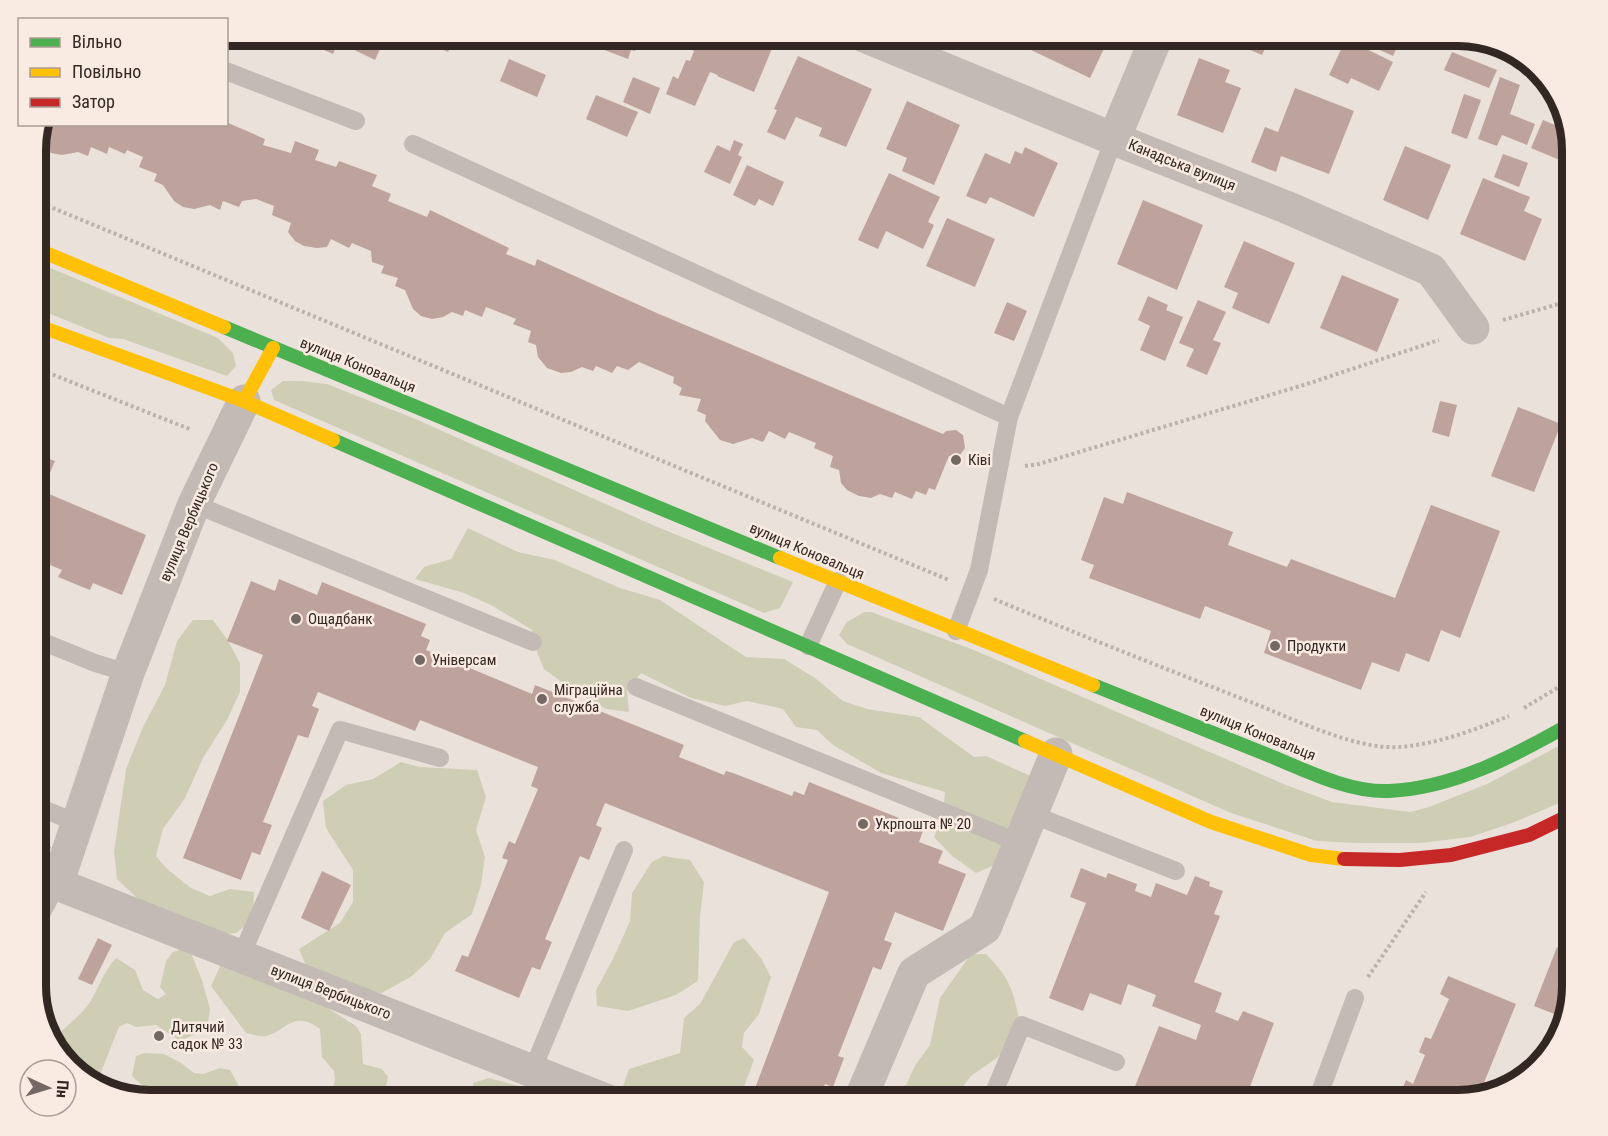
<svg xmlns="http://www.w3.org/2000/svg" width="1608" height="1136" viewBox="0 0 1608 1136" font-family="'Roboto Condensed',sans-serif">
  <style>
    .green { fill: #ceceb5 }
    .building { fill: #bea29c }
    .lines { fill: none; stroke-linecap: round; stroke-linejoin: round }
    .path { stroke: #bbb2ae; stroke-width: 4; stroke-dasharray: 3 3; stroke-linecap: butt }
    .lane { stroke: #c3bab5; stroke-width: 18 }
    .street { stroke: #c3bab5; stroke-width: 33 }
    .fast { stroke: #4caf50; stroke-width: 14 }
    .slow { stroke: #ffc107; stroke-width: 14 }
    .jam { stroke: #c62828; stroke-width: 14 }
    .poi-dot { fill: #736864; stroke: #f9ebe1; stroke-width: 2 }
    .labels { text-anchor: middle; stroke-width: 5; stroke-linejoin: round; paint-order: stroke }
    .street-label { font-size: 15px; fill: #332724; stroke: #f9ebe1 }
    .poi-label { font-size: 15px; fill: #332724; stroke: #f9ebe1; text-anchor: start }
    .rim { fill: none; stroke: #332724; stroke-width: 8 }
  </style>
  <rect width="100%" height="100%" fill="#ebe1db"/>
  <g class="green">
    <path d="M36 262 218 338 233 353 236 366 227 376 123 339 109 338 36 308Z"/>
    <path d="M283 381H301L327 384 413 418 655 526 793 582 780 608 764 613 274 400 271 390Z"/>
    <path d="M468 528 518 552 555 560 620 588 660 600 746 657 784 659 815 678 843 701 867 709 919 717 974 757 986 756 1033 777 997 864 976 873 952 856 934 837 943 814 945 792 881 773 833 745 817 730 796 727 783 709 747 701 725 706 691 698 641 673 627 690 629 712 606 709 571 689 544 669 537 652 532 630 491 605 464 593 415 579 424 567 451 559Z"/>
    <path d="M864 612H871L974 650 1286 785 1332 802 1410 812 1429 807 1487 784 1572 739V796L1555 805 1512 823 1470 837 1420 843H1356L1317 841 1231 813 847 644 839 635 846 623Z"/>
    <path d="M193 620H213L227 639 240 663V692L227 720 203 758 185 798 163 829 156 856 167 869 191 888 210 896 230 889 254 892 253 920 236 933 213 935 138 899 117 879 114 852 126 769 143 727 165 685 177 641Z"/>
    <path d="M401 762 420 767 477 770 486 797 476 830 485 857 481 885 472 914 445 933 430 959 412 976 382 993 358 992 308 970 299 949 340 923 353 902V870L326 828 323 801 346 785 373 779Z"/>
    <path d="M663 856 690 860 704 882 700 917 698 981 676 995 628 1011 597 1006 596 990 613 959 630 921 632 893 652 862Z"/>
    <path d="M744 938 761 958 771 977 759 1014 744 1033 742 1047 754 1060 739 1100H643L622 1089 629 1069 680 1053 684 1018 700 1004 734 942Z"/>
    <path d="M182 949 191 953 202 980 210 1009 207 1029 180 1041 156 1025 136 1027 127 1023 119 1027 97 1082 81 1076 51 1042C61 1030 73 1022 83 1011 96 998 101 974 116 958L135 970 143 990 158 999 166 994 160 987 166 961 173 952Z"/>
    <path d="M971 954H986C1010 978 1014 991 1020 1025L998 1057 971 1076 953 1100H872L880 1092 906 1085 916 1064 930 1045 940 998Z"/>
    <path d="M222 962 315 1000 356 1026 361 1034 363 1064 382 1069 388 1077 383 1100H330L335 1080 334 1071 322 1057 320 1029C293 1009 287 1031 266 1036 260 1037 251 1034 246 1033L211 986Z"/>
    <path d="M144 1053 164 1054 181 1063 194 1073 203 1074 220 1068 230 1070 245 1097 250 1100H187L184 1092C156 1093 153 1096 132 1076L136 1056Z"/>
    <path d="M489 1078 522 1087 530 1100H475L473 1083Z"/>
  </g>
  <g class="building">
    <path d="M327 36H386L375 60 338 42 333 54 324 50 330 38Z"/>
    <path d="M413 36H455L448 52Z"/>
    <path d="M597 36H652L648 48 638 44 635 51 631 50 628 59 594 46Z"/>
    <path d="M695 36H750L773 46 754 92 717 76 718 75 710 72 695 106 666 94 673 76 678 79 686 60 690 61 694 51 690 49Z"/>
    <path d="M1037 36H1110L1090 78 1031 50Z"/>
    <path d="M1235 36H1271L1262 55 1232 42Z"/>
    <path d="M1298 36H1317L1313 46 1296 39Z"/>
    <path d="M1362 36H1395L1391 45 1397 47 1393 56 1360 41Z"/>
    <path d="M1346 39 1393 62 1379 91 1351 78 1348 84 1329 75Z"/>
    <path d="M1452 52 1497 70 1489 88 1444 70Z"/>
    <path d="M798 56 872 89 846 147 819 136 822 128 796 117 785 140 767 132 777 110 774 109Z"/>
    <path d="M1199 58 1230 70 1225 82 1241 88 1223 133 1177 115Z"/>
    <path d="M509 59 546 75 537 97 500 81Z"/>
    <path d="M633 77 660 88 650 114 623 102Z"/>
    <path d="M1500 77 1520 85 1510 114 1535 124 1527 145 1502 135 1497 146 1478 139Z"/>
    <path d="M1295 88 1354 111 1329 174 1281 156 1276 172 1251 162 1265 127 1278 132Z"/>
    <path d="M1464 94 1481 100 1467 139 1451 133Z"/>
    <path d="M596 95 638 112 627 137 586 119Z"/>
    <path d="M907 101 960 125 934 185 902 171 907 158 886 149Z"/>
    <path d="M1543 120 1567 130 1570 142 1562 161 1531 148Z"/>
    <path d="M226 122 265 139 263 145 291 153 295 141 319 150 315 160 336 167 339 161 377 175 372 186 391 194 388 201 427 217 430 210 509 248 506 254 535 266 537 259 659 314 943 434 946 431 956 430 963 435 965 448 960 455 949 456 935 490 929 488 926 495 916 491 912 499 895 492 892 498 880 494 871 498 859 496 847 490 841 483 839 470 830 467 833 456 814 448 816 443 789 432 785 439 769 431 763 442 752 438 733 444 720 440 705 421 706 415 697 411 701 399 679 395 682 388 673 383 674 377 639 362 628 370 617 366 612 373 596 366 593 371 582 367 571 372 561 373 547 368 538 357 536 345 528 342 531 331 513 324 516 319 486 307 482 317 465 310 463 316 452 312 443 317 432 319 421 316 413 309 405 290 395 286 398 278 381 273 384 266 372 262 371 251 352 243 349 248 331 239 327 247 317 248 304 246 295 241 288 232 291 223 272 215 274 206 256 199 242 201 239 207 223 201 220 210 210 205 194 209 183 207 174 201 163 185 154 181 157 174 139 167 143 157 127 150 125 154 109 147 107 154 91 147 88 156 78 152 62 155 51 153 37 142 41 124H226Z"/>
    <path d="M734 140 743 144 738 155 742 157 730 184 704 172 717 145 730 151Z"/>
    <path d="M1405 146 1451 165 1428 220 1383 200Z"/>
    <path d="M1025 147 1058 163 1034 217 990 197 986 204 966 196 985 153 1010 164 1015 151 1022 154Z"/>
    <path d="M1503 154 1528 163 1519 187 1494 177Z"/>
    <path d="M747 165 784 182 773 206 759 199 755 206 733 195Z"/>
    <path d="M889 173 940 197 928 222 934 225 923 249 886 231 878 249 858 240Z"/>
    <path d="M1483 178 1530 197 1524 211 1542 219 1525 261 1460 234Z"/>
    <path d="M1143 200 1203 225 1177 290 1117 264Z"/>
    <path d="M947 218 995 239 975 287 926 266Z"/>
    <path d="M1244 241 1295 263 1269 324 1232 308 1238 293 1224 287Z"/>
    <path d="M1342 275 1399 299 1377 352 1320 328Z"/>
    <path d="M1148 296 1168 305 1166 310 1183 317 1165 361 1140 350 1150 326 1138 320Z"/>
    <path d="M1198 300 1226 312 1213 340 1221 343 1207 375 1186 366 1194 349 1179 343Z"/>
    <path d="M1007 302 1027 311 1014 341 994 333Z"/>
    <path d="M1440 401 1457 405 1449 437 1432 432Z"/>
    <path d="M1518 407 1561 424 1534 492 1491 476Z"/>
    <path d="M36 454 55 461 42 491 146 535 122 595 93 583 90 590 58 577 62 570 36 559Z"/>
    <path d="M1127 492 1233 532 1228 545 1287 567 1291 559 1395 598 1431 505 1500 531 1460 638 1441 630 1429 662 1406 653 1399 672 1372 662 1361 690 1264 653 1271 631 1205 606 1200 619 1089 578 1094 565 1081 560 1104 497 1123 504Z"/>
    <path d="M279 579 317 595 322 582 426 624 421 636 430 640 426 650 532 694 535 685 684 745 679 757 724 775 726 771 733 773 792 796 794 791 804 795 809 782 924 828 919 842 943 851 938 863 966 874 943 931 895 912 884 940 892 943 881 970 873 967 838 1056 844 1058 833 1087 825 1084 819 1100H778L754 1091 829 892 605 803 596 825 602 828 589 860 580 856 545 939 552 942 540 970 532 967 519 998 455 971 462 955 468 957 508 860 502 858 509 841 515 844 538 789 531 786 538 767 420 720 415 731 318 692 312 706 319 709 308 738 298 735 263 822 272 825 260 855 252 852 241 880 183 858 263 655 227 641 251 581 275 591Z"/>
    <path d="M36 840 51 847 36 884Z"/>
    <path d="M1081 868 1106 878 1108 873 1137 884 1135 891 1151 897 1156 883 1187 895 1195 876 1210 882 1209 886 1223 891 1214 914 1220 916 1194 982 1222 993 1215 1012 1238 1021 1243 1011 1274 1023 1245 1100H1137L1138 1097 1132 1094 1159 1026 1196 1040 1201 1025 1152 1006 1156 995 1128 984 1121 1005 1090 993 1083 1011 1049 998 1086 903 1070 897Z"/>
    <path d="M322 871 351 885 329 931 301 918Z"/>
    <path d="M98 938 112 945 92 985 78 979Z"/>
    <path d="M1557 947 1572 953V986L1559 1024 1554 1022 1557 1015 1534 1006Z"/>
    <path d="M1448 976 1516 1004 1479 1095 1457 1100H1405L1399 1097 1406 1080 1413 1084 1425 1055 1419 1052 1425 1037 1431 1039 1449 999 1440 994Z"/>
  </g>
  <g class="lines">
    <g class="path">
      <path d="M36 201 949 580"/>
      <path d="M1503 320 1572 300"/>
      <path d="M36 368 192 430"/>
      <path d="M1025 466 1039 464 1307 384 1439 340"/>
      <path d="M994 599C1080 635 1166 669 1253 703 1294 719 1355 750 1400 747 1438 744 1474 730 1509 716"/>
      <path d="M1524 708 1572 679"/>
      <path d="M1368 977 1426 892"/>
    </g>
    <g class="lane">
      <path d="M226 71 356 121"/>
      <path d="M413 144 1009 417"/>
      <path d="M194 504 533 642"/>
      <path d="M956 631 979 570 1009 417 1114 139"/>
      <path d="M36 639 95 663 128 673"/>
      <path d="M808 646 838 581"/>
      <path d="M636 687 1020 843"/>
      <path d="M36 806 77 823"/>
      <path d="M1031 814 1176 871"/>
      <path d="M36 924 57 884"/>
      <path d="M241 956 340 730 440 758"/>
      <path d="M532 1071 624 850"/>
      <path d="M991 1100 1022 1025 1116 1062"/>
      <path d="M1317 1100 1355 998"/>
    </g>
    <g class="street">
      <path d="M864 36 1114 139 1286 207 1431 270 1473 328"/>
      <path d="M1114 139 1157 36"/>
      <path d="M244 401 194 504 128 673 57 884 606 1100"/>
      <path d="M860 1100 914 973 985 928 1056 754"/>
    </g>
    <g class="fast">
      <path d="M224 327 780 558"/>
      <path d="M333 440 1025 741"/>
      <path d="M1093 685C1150 708 1206 730 1263 753 1301 768 1348 793 1389 791 1455 788 1516 755 1572 723"/>
    </g>
    <g class="slow">
      <path d="M36 249 224 327"/>
      <path d="M36 325 244 401 333 440"/>
      <path d="M244 401 273 348"/>
      <path d="M780 558 1093 685"/>
      <path d="M1025 741 1211 822 1311 855 1344 859"/>
    </g>
    <path class="jam" d="M1344 859 1400 860 1451 855 1529 835 1572 814"/>
  </g>
  <g class="poi-dot">
    <circle cx="956" cy="460" r="6"/>
    <circle cx="296" cy="619" r="6"/>
    <circle cx="1275" cy="646" r="6"/>
    <circle cx="420" cy="660" r="6"/>
    <circle cx="542" cy="699" r="6"/>
    <circle cx="863" cy="824" r="6"/>
    <circle cx="159" cy="1036" r="6"/>
  </g>
  <g class="labels">
    <g class="street-label">
      <text transform="translate(1182 165) rotate(22)" y="5">Канадська вулиця</text>
      <text transform="translate(358 365) rotate(22)" y="5">вулиця Коновальця</text>
      <text transform="translate(189 522) rotate(-67)" y="5">вулиця Вербицького</text>
      <text transform="translate(807 551) rotate(23)" y="5">вулиця Коновальця</text>
      <text transform="translate(1258 733) rotate(22)" y="5">вулиця Коновальця</text>
      <text transform="translate(331 992) rotate(21)" y="5">вулиця Вербицького</text>
    </g>
    <g class="poi-label">
      <text x="968" y="465">Ківі</text>
      <text x="308" y="624">Ощадбанк</text>
      <text x="1287" y="651">Продукти</text>
      <text x="432" y="665">Універсам</text>
      <text x="554" y="695">Міграційна<tspan x="554" dy="17">служба</tspan></text>
      <text x="875" y="829">Укрпошта № 20</text>
      <text x="171" y="1032">Дитячий<tspan x="171" dy="17">садок № 33</tspan></text>
    </g>
  </g>
  <path d="M0 0H1608V1136H0ZM150 46H1458A104 104 0 0 1 1562 150V986A104 104 0 0 1 1458 1090H150A104 104 0 0 1 46 986V150A104 104 0 0 1 150 46Z" fill="#f9ebe1" fill-rule="evenodd"/>
  <path class="rim" d="M150 46H1458A104 104 0 0 1 1562 150V986A104 104 0 0 1 1458 1090H150A104 104 0 0 1 46 986V150A104 104 0 0 1 150 46Z"/>
  <rect x="18" y="18" width="210" height="108" fill="#f9ebe1" stroke="#aa9d95" stroke-width="1.5"/>
  <rect x="30" y="38" width="30" height="9" fill="#4caf50" stroke="#aa9d95" stroke-width="1.5"/>
  <text x="72" y="48" font-size="18" fill="#332724">Вільно</text>
  <rect x="30" y="68" width="30" height="9" fill="#ffc107" stroke="#aa9d95" stroke-width="1.5"/>
  <text x="72" y="78" font-size="18" fill="#332724">Повільно</text>
  <rect x="30" y="98" width="30" height="9" fill="#c62828" stroke="#aa9d95" stroke-width="1.5"/>
  <text x="72" y="108" font-size="18" fill="#332724">Затор</text>
  <g transform="translate(48 1088) rotate(94)"><circle r="28" fill="#f9ebe1" stroke="#aa9d95" stroke-width="1.5"/>
  <path d="M0-4.5L10 22L0 15L-10 22Z" fill="#736864"/>
  <text y="-9" font-size="16" font-weight="bold" text-anchor="middle" fill="#332724">Пн</text>
  </g>
</svg>
